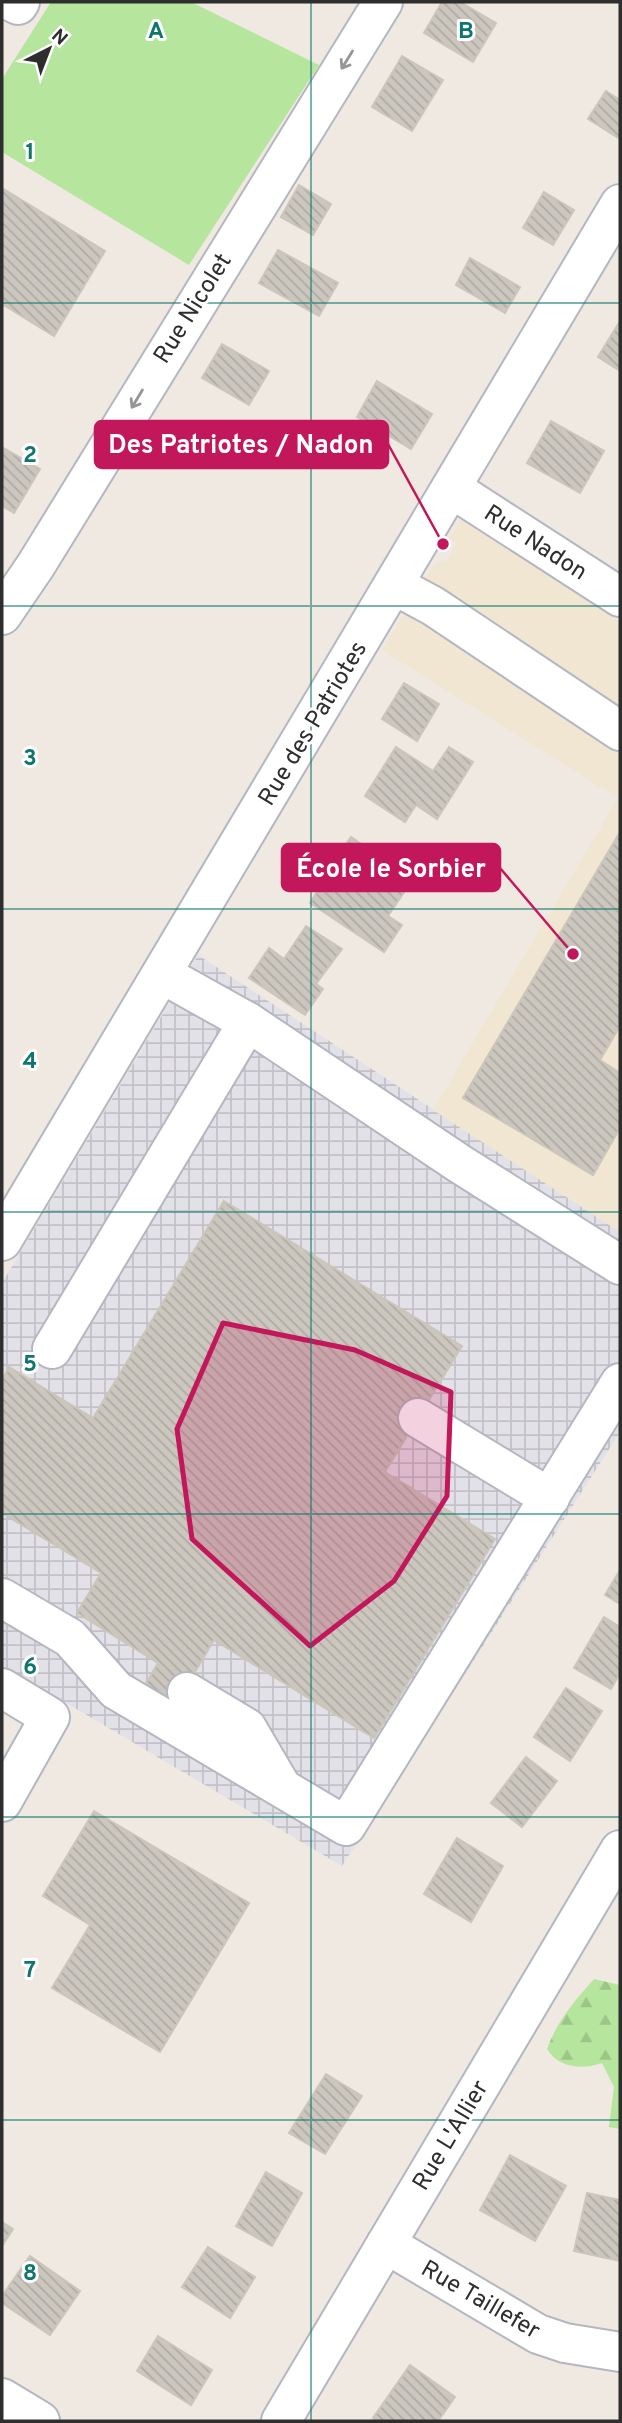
<svg xmlns="http://www.w3.org/2000/svg" width="622" height="2423" viewBox="0 0 622 2423" font-family="Overpass,sans-serif">
  <style>
    .industrial { fill: url(#industrial-grid) }
    .education { fill: #f0e6d1 }
    .grass { fill: #b6e59e }
    .forest { fill: url(#forest-firs) }
    .building { fill: url(#building-back-hatch); stroke: #cbc5ba; stroke-width: 2 }
    .lines { fill: none; stroke-linecap: round; stroke-linejoin: round }
    .minor-casing { stroke: #b4b7c1; stroke-width: 42 }
    .minor { stroke: #fff; stroke-width: 38 }
    .oneway { stroke: #969696 }
    .marked { fill: #c2185b; fill-opacity: 0.2; stroke: #c2185b; stroke-width: 5; stroke-linejoin: round }
    .grid { fill: none; stroke: #0f766e; stroke-width: 2; stroke-opacity: 0.55 }
    .labels { text-anchor: middle; stroke-width: 6; stroke-linejoin: round; paint-order: stroke }
    .street-label { font-size: 24px; fill: #2e2e2e; stroke: #fff }
    .grid-label { font-size: 23px; text-anchor: middle; font-weight: bold; fill: #0f766e; stroke: #fff; stroke-width: 6; stroke-linejoin: round; paint-order: stroke }
    .leader { fill: none; stroke: #c2185b; stroke-width: 2.5 }
    .callout-dot { fill: #c2185b; stroke: #fff; stroke-width: 2.5 }
    .callout { fill: #c2185b; stroke: #c2185b; stroke-width: 2.5 }
    .callout-label { font-size: 26px; text-anchor: middle; font-weight: bold; fill: #fff }
  </style>
  <defs>
    <pattern id="industrial-grid" width="8" height="8" patternUnits="userSpaceOnUse" patternTransform="scale(1.75)"><rect width="8" height="8" fill="#e3e1e8"/><path d="M0 4h8M4 0v8" fill="none" stroke="#c3c1c7"/></pattern>
    <pattern id="forest-firs" width="22" height="20" patternUnits="userSpaceOnUse" patternTransform="scale(1.75)"><rect width="22" height="20" fill="#b6e59e"/><path d="M5 1l3.5 6h-7zM16 11l3.5 6h-7z" fill="#9dc588"/></pattern>
    <pattern id="building-back-hatch" width="6" height="6" patternUnits="userSpaceOnUse" patternTransform="scale(1.75)"><rect width="6" height="6" fill="#cbc7bf"/><path d="M-1 5l2 2M0 0l6 6M5-1l2 2" fill="none" stroke="#afaba4"/></pattern>
  </defs>
  <rect width="100%" height="100%" fill="#efe9e1"/>
  <path class="industrial" d="M198 955 620 1232V1432L342 1866 2 1665V1283Z"/>
  <path class="education" d="M462 518 620 622V1232L433 1110 618 798 382 650 435 563 447 561 457 543 449 539Z"/>
  <path class="grass" d="M51 2H191L319 65 189 265 2 152V79Z"/>
  <path class="forest" d="M594 1979 620 1985V2129L609 2127 614 2087 602 2063C583 2070 558 2068 547 2049 556 2023 575 2000 594 1979Z"/>
  <g class="building">
    <path d="M442 2H460L496 23 473 62 424 33Z"/>
    <path d="M402 56 443 80 412 131 372 107Z"/>
    <path d="M606 91 620 100V139L588 119Z"/>
    <path d="M299 185 331 204 313 235 281 217Z"/>
    <path d="M2 188 105 251 54 336 2 304Z"/>
    <path d="M544 192 574 210 553 245 523 228Z"/>
    <path d="M278 250 338 283 319 316 259 283Z"/>
    <path d="M470 258 520 287 505 313 456 285Z"/>
    <path d="M620 321V371L598 357Z"/>
    <path d="M222 344 269 371 249 405 202 378Z"/>
    <path d="M377 381 432 414 411 449 357 417Z"/>
    <path d="M551 421 604 451 580 493 527 463Z"/>
    <path d="M2 447 40 469 14 513 2 506Z"/>
    <path d="M404 683 439 704 417 741 382 719Z"/>
    <path d="M396 747 433 771 449 747 473 762 437 819 416 805 405 822 365 796Z"/>
    <path d="M620 832V1026L600 1060 620 1073V1128L593 1175 463 1098Z"/>
    <path d="M351 837 413 879 388 916 402 925 384 952 310 903 320 887 314 882 335 851 340 853Z"/>
    <path d="M306 926 342 949 316 984 323 989 305 1015 249 978 269 948 284 959Z"/>
    <path d="M224 1201 462 1346 385 1472 495 1539 374 1738 214 1640 173 1709 142 1690 158 1663 77 1613 101 1573 2 1513V1380L9 1367 93 1418Z"/>
    <path d="M620 1570V1604L605 1595Z"/>
    <path d="M604 1617 620 1627V1673L611 1689 574 1668Z"/>
    <path d="M566 1688 602 1711 570 1761 534 1737Z"/>
    <path d="M526 1757 557 1781 522 1827 491 1803Z"/>
    <path d="M94 1811 249 1903 160 2052 52 1988 90 1925 43 1896Z"/>
    <path d="M457 1838 503 1866 471 1922 424 1894Z"/>
    <path d="M326 2074 362 2096 325 2154 289 2133Z"/>
    <path d="M510 2155 566 2186 535 2241 480 2210Z"/>
    <path d="M266 2172 302 2193 272 2246 236 2226Z"/>
    <path d="M587 2193 620 2200V2261L574 2251Z"/>
    <path d="M2 2222 13 2229 2 2246Z"/>
    <path d="M208 2247 255 2277 230 2318 182 2287Z"/>
    <path d="M30 2256 80 2291 50 2335 2 2303V2296Z"/>
    <path d="M158 2336 212 2370 191 2405 137 2371Z"/>
    <path d="M410 2365 455 2397 438 2421H378L373 2418Z"/>
  </g>
  <g class="lines">
    <g class="minor-casing">
      <g id="minor">
        <path d="M12 2 18 5 20 2"/>
        <path d="M451 488 620 597"/>
        <path d="M394 585 433 606 620 731"/>
        <path d="M2 615 36 565 383 2"/>
        <path d="M248 1022 460 1164 620 1265"/>
        <path d="M2 1241 620 204"/>
        <path d="M52 1349 248 1022 162 974"/>
        <path d="M418 1418 550 1498"/>
        <path d="M2 1598 70 1638 116 1690 346 1826 620 1383"/>
        <path d="M2 1688 50 1717 2 1802"/>
        <path d="M187 1692 247 1728 281 1786"/>
        <path d="M386 2244 538 2334 565 2343 620 2352"/>
        <path d="M2 2398 40 2421"/>
        <path d="M281 2421 620 1850"/>
      </g>
    </g>
    <use href="#minor" class="minor"/>
  </g>
  <defs><path id="oneway-shaft" d="M-6 0H5M1.5-3L5.5 0L1.5 3" fill="none" stroke-width="1.6" stroke-linecap="round" stroke-linejoin="round" transform="scale(1.75)"/></defs>
  <g class="oneway">
    <use href="#oneway-shaft" transform="translate(347 60) rotate(122)"/>
    <use href="#oneway-shaft" transform="translate(137 399) rotate(121)"/>
  </g>
  <path class="marked" d="M223 1323 355 1350 451 1392 447 1496 394 1581 310 1646 192 1539 177 1429Z"/>
  <path class="grid" d="M311 2V2421M2 303H620M2 606H620M2 909H620M2 1212H620M2 1514H620M2 1817H620M2 2120H620"/>
  <g class="labels">
    <g class="street-label">
      <text transform="translate(192 308) rotate(-58)" y="8">Rue Nicolet</text>
      <text transform="translate(536 542) rotate(33)" y="8">Rue Nadon</text>
      <text transform="translate(312 723) rotate(-59)" y="8">Rue des Patriotes</text>
      <text transform="translate(450 2135) rotate(-59)" y="8">Rue L'Allier</text>
      <text transform="translate(481 2299) rotate(30)" y="8">Rue Taillefer</text>
    </g>
  </g>
  <g class="grid-label">
    <text x="156" y="38">A</text>
    <text x="466" y="38">B</text>
    <text x="30" y="159">1</text>
    <text x="30" y="462">2</text>
    <text x="30" y="765">3</text>
    <text x="30" y="1068">4</text>
    <text x="30" y="1371">5</text>
    <text x="30" y="1674">6</text>
    <text x="30" y="1977">7</text>
    <text x="30" y="2280">8</text>
  </g>
  <path class="leader" d="M443 544L388 444M573 954L500 868"/>
  <g class="callout-dot">
    <circle cx="443" cy="544" r="7"/>
    <circle cx="573" cy="954" r="7"/>
  </g>
  <g class="callout">
    <rect x="95" y="421" width="293" height="47" rx="7"/>
    <rect x="282" y="844" width="218" height="47" rx="7"/>
  </g>
  <g class="callout-label">
    <text x="241" y="453">Des Patriotes / Nadon</text>
    <text x="391" y="877">École le Sorbier</text>
  </g>
  <rect width="622" height="2423" fill="none" stroke="#2e2e2e" stroke-width="7"/>
  <g transform="translate(49 49) rotate(42)" stroke="#ffffff" stroke-width="5" paint-order="stroke">
  <path d="M0-5L12 26L0 18L-12 26Z" fill="#2e2e2e"/>
  <text y="-10" font-size="19" font-weight="bold" text-anchor="middle" fill="#2e2e2e">N</text>
  </g>
</svg>
